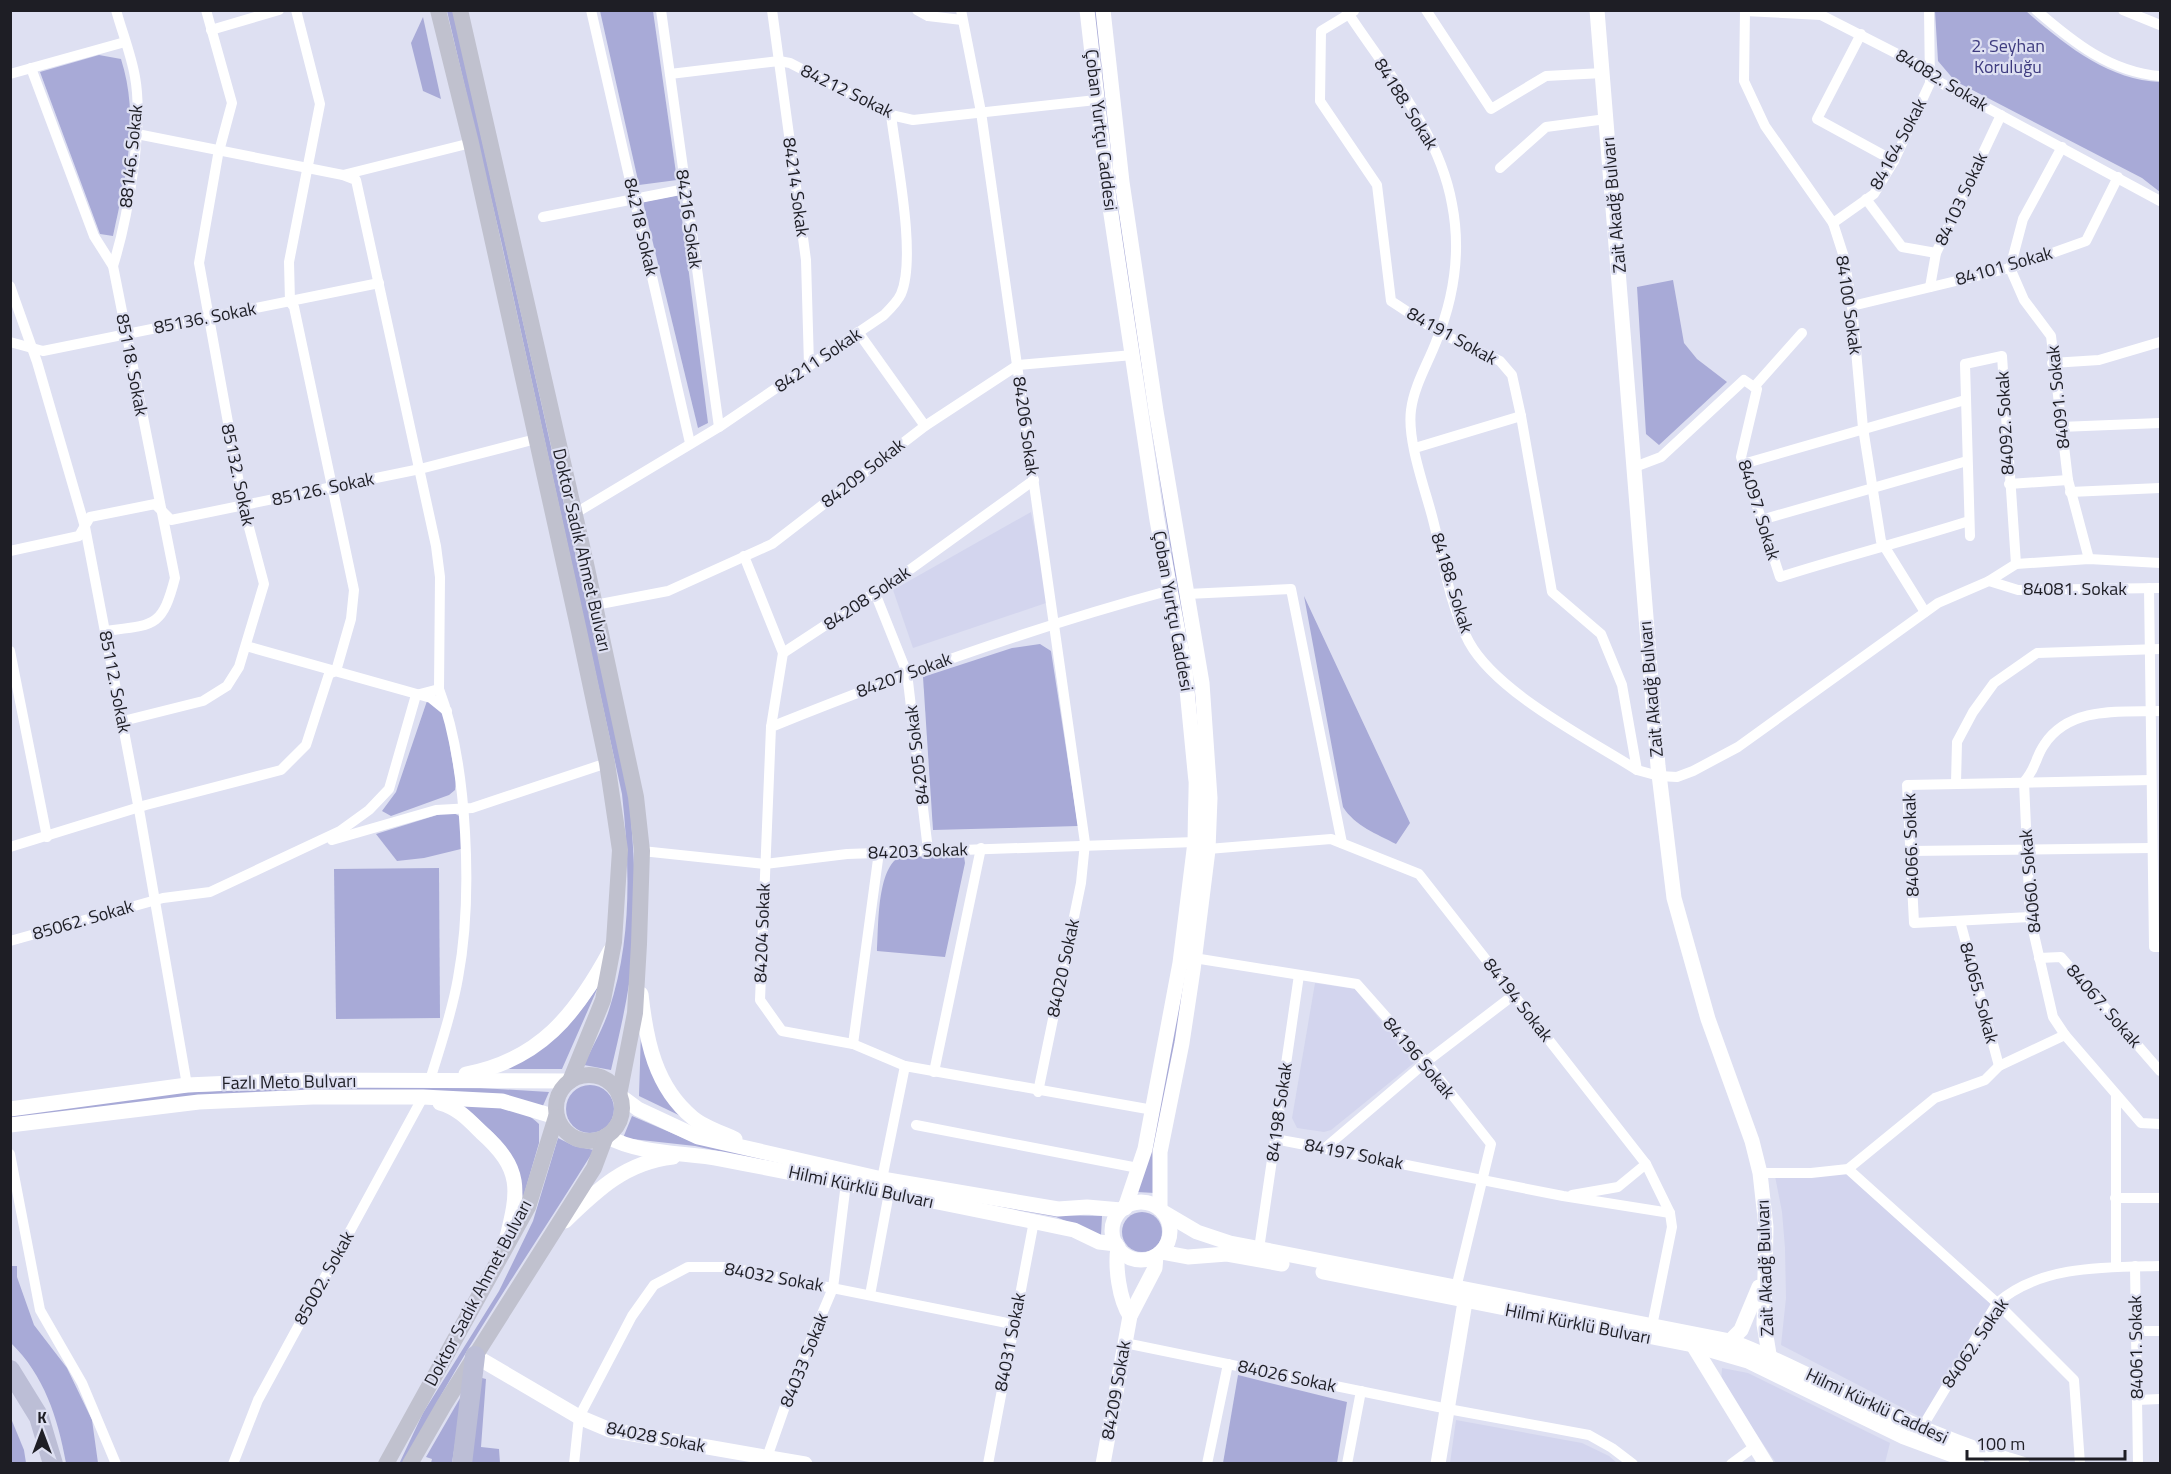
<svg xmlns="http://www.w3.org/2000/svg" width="2171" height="1474" viewBox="0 0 2171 1474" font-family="'Titillium Web',sans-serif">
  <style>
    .built { fill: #d3d5ee }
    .green { fill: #a8aad7 }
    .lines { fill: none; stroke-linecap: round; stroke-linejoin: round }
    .street { stroke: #fff; stroke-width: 10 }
    .secondary { stroke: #fff; stroke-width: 15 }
    .primary { stroke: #c0c1ce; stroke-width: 16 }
    .highway { stroke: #bcbed6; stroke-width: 20 }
    .labels { text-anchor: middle; stroke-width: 4.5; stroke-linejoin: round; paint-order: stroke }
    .park-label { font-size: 18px; fill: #3e3b7f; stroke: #dee0f2 }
    .street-label { font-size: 18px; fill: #1e1e25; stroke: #dee0f2 }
  </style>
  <rect width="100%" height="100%" fill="#dee0f2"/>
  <g class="built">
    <path d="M1031 512 1049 602 913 648 893 590Z"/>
    <path d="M1315 983 1355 989 1415 1062 1331 1130 1324 1132 1297 1128 1292 1118Z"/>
    <path d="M1774 1171H1851L1995 1301 1924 1419 1781 1345 1786 1298 1785 1248 1782 1212Z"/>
    <path d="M1722 1368 1748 1373 1890 1443 1885 1463H1776L1721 1382Z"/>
    <path d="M1456 1420 1582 1443 1609 1456 1617 1463H1450Z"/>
  </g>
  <g class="green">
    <path d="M447 11H453L629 793C633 843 637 892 634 942 631 985 621 1028 611 1070L584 1065C592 1047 603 1029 609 1010 632 941 630 866 622 794L502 245Z"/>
    <path d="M600 11H653L677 180 639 185Z"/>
    <path d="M1093 11H1097L1201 733 1203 843 1155 1193 1137 1192 1187 954 1190 670 1124 256Z"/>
    <path d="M1935 11H2026C2064 44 2108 80 2160 82V192L2142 178 1955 81 1938 61Z"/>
    <path d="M423 17 441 99 423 91 411 43Z"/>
    <path d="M99 55 121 59C140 119 126 176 113 236L100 234 40 72Z"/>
    <path d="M679 195 708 423 698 428 643 202Z"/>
    <path d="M1673 280 1684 343 1697 359 1727 382 1659 445 1646 434 1637 287Z"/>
    <path d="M1304 596 1410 823 1396 844C1377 834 1355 826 1343 807Z"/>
    <path d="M1040 644 1051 651 1078 826 933 830 923 677 1012 648Z"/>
    <path d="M427 701 444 712 456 781 455 790 449 795 391 816 382 811 396 792Z"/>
    <path d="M450 811 463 818 461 849 424 858 397 861 376 834Z"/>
    <path d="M956 852 964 856 965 863 945 957 877 951C879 925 876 862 905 854 920 849 941 852 956 852Z"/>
    <path d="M439 868 440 1018 336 1019 334 869Z"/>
    <path d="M599 985 562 1069H506C551 1048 571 1026 599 985Z"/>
    <path d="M641 1030 691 1121 639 1096Z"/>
    <circle cx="590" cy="1109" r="24"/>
    <path d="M330 1086H447L549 1092 542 1108 514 1098 173 1099 11 1120V1115L172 1093Z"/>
    <path d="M462 1105C489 1106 520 1104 539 1124V1143L523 1198C516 1148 498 1137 462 1105Z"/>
    <path d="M632 1116 695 1143 1056 1215 1102 1216 1101 1235 1056 1217 841 1178 695 1146 623 1138Z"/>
    <path d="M558 1138 574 1146 594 1150C530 1253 459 1354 405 1463L399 1464 423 1413 499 1291 533 1221Z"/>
    <circle cx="1142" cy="1232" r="20"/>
    <path d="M10 1266H17V1277L34 1325 67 1368 92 1420 98 1463H66C58 1418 44 1375 11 1343Z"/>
    <path d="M1238 1375 1347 1402 1337 1463H1223Z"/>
    <path d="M482 1378 486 1379 481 1447 499 1449 500 1463 469 1464 472 1420Z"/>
    <path d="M463 1393 452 1463H431L432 1459 426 1457Z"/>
    <path d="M10 1416 24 1450 26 1463H11Z"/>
  </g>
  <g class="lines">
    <g class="street">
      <path d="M591 10 690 443"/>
      <path d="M661 10 719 427"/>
      <path d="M772 10 806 260 809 365"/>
      <path d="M917 10 928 16 962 20"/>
      <path d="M961 10 981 112 1085 843 1081 883 1038 1092"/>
      <path d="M1346 10C1386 71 1439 131 1452 204 1461 250 1454 298 1436 342 1428 363 1414 386 1411 410 1407 440 1424 486 1432 516 1443 557 1449 605 1469 642 1497 693 1587 738 1637 770L1659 776 1677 777 1693 771 1738 747 1938 603 1989 581 2016 564 2089 559 2160 563"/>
      <path d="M1426 10 1491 109 1546 76 1603 73"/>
      <path d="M1745 10 1744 81 1765 126 1833 223 1844 257 1852 306 1863 428 1881 541 1925 612"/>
      <path d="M2036 10C2073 42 2110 72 2160 76"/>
      <path d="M2123 10 2160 25"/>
      <path d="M1354 11 1321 31 1320 101 1377 185 1391 301 1440 333 1500 361 1512 375 1521 416 1552 592 1601 634 1622 685 1637 770"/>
      <path d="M1745 11 1821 15 1923 67 1941 83 2160 201"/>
      <path d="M211 30 279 10"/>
      <path d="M1861 34 1817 119 1894 161"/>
      <path d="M31 68 94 236 113 266 175 578C162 628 154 625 105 631"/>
      <path d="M10 74 125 42"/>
      <path d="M670 74 779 61 790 63 891 115 913 120 1096 100"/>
      <path d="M2062 147 2023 219 2010 268 2024 300 2051 336 2068 480 2089 559"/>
      <path d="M1500 168 1546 127 1606 119"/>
      <path d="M343 175 471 143"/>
      <path d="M1866 199 1902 247 1936 253"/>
      <path d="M543 217 685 189"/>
      <path d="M1833 223 1874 194 1894 161 1930 83 1929 10"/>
      <path d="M113 266C128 218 144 126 135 77 131 54 122 32 116 10"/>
      <path d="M10 286 37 362 85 527 140 815 187 1085"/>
      <path d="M1930 287 1936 253 2001 115"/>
      <path d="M1852 306 2010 268 2086 241 2118 177"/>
      <path d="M858 332 925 426"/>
      <path d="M10 342 43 351 379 283"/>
      <path d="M2052 363 2099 360 2160 342"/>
      <path d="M1754 387 1802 333"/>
      <path d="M2060 427 2160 423"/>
      <path d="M1415 448 1521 416"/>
      <path d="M1743 464 1965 400"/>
      <path d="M1632 468 1661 457 1744 380 1757 389 1741 457 1780 577C1843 557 1906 541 1969 521"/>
      <path d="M2009 484 2068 480"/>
      <path d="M2070 492 2160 488"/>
      <path d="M574 514 719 427 884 315C890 309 898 301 901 294 917 257 896 157 891 115"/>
      <path d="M1761 520 1967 461"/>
      <path d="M1970 536 1965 364 2002 356 2016 564"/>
      <path d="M10 551 79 536 90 517 155 504 171 520 420 469 536 439"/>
      <path d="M744 556 783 653"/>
      <path d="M1989 581 2018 590 2160 588"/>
      <path d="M2149 588 2154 947H2160"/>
      <path d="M875 593 907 673 928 850"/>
      <path d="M1187 594 1291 589 1342 843"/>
      <path d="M595 605 668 591 772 544 925 426 1018 365 1133 355"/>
      <path d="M246 646 431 698 447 711"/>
      <path d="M10 651 47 837"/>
      <path d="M783 653 908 571 1034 480"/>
      <path d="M2160 711C2120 712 2069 706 2044 745 2035 758 2037 767 2024 782L2030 917 2053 1017 2065 1035 2141 1123 2160 1124"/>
      <path d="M123 721 203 701 227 686 239 667 264 584 243 505 199 263 218 155 232 103 206 10"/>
      <path d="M771 727 783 653"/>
      <path d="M1956 783 1957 742 1973 712 1994 683 2037 653 2160 649"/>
      <path d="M332 840 436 810 472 808 607 763"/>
      <path d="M10 847 146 805 281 770 306 745 329 674 336 671 351 619 354 590 294 307 290 302 289 262 320 104 296 10"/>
      <path d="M1208 849 1331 839 1419 874 1646 1164 1670 1213 1672 1227 1652 1326"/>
      <path d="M642 851 765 864 847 854 1195 842"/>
      <path d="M1910 851 2151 848"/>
      <path d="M879 852 853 1044 905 1066"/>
      <path d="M2030 917 1914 923 1907 785 2151 780"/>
      <path d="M1960 921 1999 1066"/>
      <path d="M10 941 163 898 210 892 340 831 369 810 389 789 416 695 439 689 440 577 436 546 356 180 343 175 137 134"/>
      <path d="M1194 958 1357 984 1426 1062 1491 1144 1456 1288"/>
      <path d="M2039 958 2061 957 2160 1071"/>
      <path d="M1515 994 1426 1062 1325 1148 1275 1139 1563 1196 1670 1213"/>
      <path d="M853 1044 782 1031 760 1000 771 727C902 674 1034 627 1171 590"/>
      <path d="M934 1072 981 848"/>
      <path d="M430 1080C440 1047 452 1013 458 978 473 898 468 765 439 689"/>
      <path d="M2116 1096V1267"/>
      <path d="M916 1125 1138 1168"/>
      <path d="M10 1154 40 1310 82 1383 116 1464"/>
      <path d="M1848 1169 1997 1303 2074 1380 2080 1464"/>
      <path d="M1760 1173H1811L1848 1169 1935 1098 1985 1080 1999 1066 2065 1035"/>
      <path d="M882 1179 905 1066 1153 1110"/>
      <path d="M1572 1195 1618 1187 1646 1164"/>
      <path d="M2115 1198H2160"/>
      <path d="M1259 1249 1299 975"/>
      <path d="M2135 1266 2138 1464"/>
      <path d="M870 1295 889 1193"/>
      <path d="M2135 1331H2160"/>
      <path d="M1125 1343 1448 1409 1589 1435 1612 1448 1633 1464"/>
      <path d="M2137 1400 2160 1399"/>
      <path d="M1921 1429 1997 1303C2040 1265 2106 1267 2160 1266"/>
      <path d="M765 1463 796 1375 833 1288 846 1183"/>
      <path d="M233 1464 258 1400 423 1097"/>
      <path d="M574 1464 579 1417 632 1316 654 1285 688 1267H727L1012 1324"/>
      <path d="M988 1464 1034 1221"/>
      <path d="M1207 1464 1228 1364"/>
      <path d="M1347 1464 1361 1391"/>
      <path d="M1731 1464 1754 1447"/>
    </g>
    <g class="secondary">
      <path d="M1087 10 1109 201 1157 520 1185 669 1196 782 1195 842 1180 963 1145 1149 1125 1208"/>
      <path d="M1103 10 1122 182 1156 411 1202 683 1210 798 1208 850 1193 970 1182 1043 1160 1152V1209"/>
      <path d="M1597 10 1658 766 1674 898 1708 1019 1752 1141 1760 1173 1766 1227 1764 1324 1769 1354"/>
      <path d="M641 994C646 1040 655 1087 693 1118 704 1127 722 1133 735 1139"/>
      <path d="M466 1074C540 1060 576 1014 610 951"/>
      <path d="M619 1095 638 1109 698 1137 882 1179 1058 1209 1087 1207 1121 1210"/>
      <path d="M440 1103C458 1108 468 1119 481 1132 523 1169 519 1190 506 1241"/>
      <path d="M10 1109 187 1085 300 1080 570 1081"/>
      <path d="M10 1125 199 1102 313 1097H423L502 1101 556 1117"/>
      <path d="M606 1136C640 1155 683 1152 721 1159 839 1182 957 1205 1074 1230L1099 1242 1116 1244"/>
      <circle cx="1141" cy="1231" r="29"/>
      <path d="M1163 1212 1197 1232 1230 1243 1730 1341C1767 1354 1800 1372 1835 1388 1896 1418 1957 1445 2022 1464"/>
      <path d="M565 1221C597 1190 626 1162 673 1157"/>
      <path d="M1118 1247C1115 1267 1119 1299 1130 1316"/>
      <path d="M1161 1252 1188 1257 1227 1254 1282 1264"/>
      <path d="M1323 1272 1693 1345 1748 1361 1904 1437 1977 1464"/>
      <path d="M1730 1341 1741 1330 1759 1287"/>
      <path d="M1693 1345 1766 1464"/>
      <path d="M475 1356 579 1417 610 1430 805 1464"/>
      <path d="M1103 1464 1130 1316 1155 1268 1156 1256"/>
      <path d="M1438 1464 1465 1302"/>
    </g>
    <g class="primary">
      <path d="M438 10 471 143 579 631 607 763 620 850 614 942 603 1000 570 1081"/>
      <path d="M460 10 585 559 636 797 642 851 639 944 635 1013 619 1095"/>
      <circle cx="589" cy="1108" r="33"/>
      <path d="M386 1464 528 1207 556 1117"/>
      <path d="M410 1464 444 1405 594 1168 606 1136"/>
    </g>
    <g class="highway">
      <path d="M10 1370 39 1417 53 1464"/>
      <path d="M462 1464 475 1356"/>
    </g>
  </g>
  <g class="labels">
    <g class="park-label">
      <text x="2008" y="52">2. Seyhan<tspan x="2008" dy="21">Koruluğu</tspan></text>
    </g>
    <g class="street-label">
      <text transform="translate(1942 80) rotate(31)" y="6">84082. Sokak</text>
      <text transform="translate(847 91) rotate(26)" y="6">84212 Sokak</text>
      <text transform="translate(1406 104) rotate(58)" y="6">84188. Sokak</text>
      <text transform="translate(1101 130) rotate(83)" y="6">Çoban Yurtçu Caddesi</text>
      <text transform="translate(1898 144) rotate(-62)" y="6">84164 Sokak</text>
      <text transform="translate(131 156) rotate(-84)" y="6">88146. Sokak</text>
      <text transform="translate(796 187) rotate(82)" y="6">84214 Sokak</text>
      <text transform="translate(1961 199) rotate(-65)" y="6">84103 Sokak</text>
      <text transform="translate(1614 205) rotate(-95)" y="6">Zait Akadğ Bulvarı</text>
      <text transform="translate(689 219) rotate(82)" y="6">84216 Sokak</text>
      <text transform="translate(641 227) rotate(77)" y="6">84218 Sokak</text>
      <text transform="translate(2004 266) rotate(-16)" y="6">84101 Sokak</text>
      <text transform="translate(1849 305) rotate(82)" y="6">84100 Sokak</text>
      <text transform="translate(205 318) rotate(-11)" y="6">85136. Sokak</text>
      <text transform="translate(1452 336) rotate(29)" y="6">84191 Sokak</text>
      <text transform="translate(818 360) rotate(-34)" y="6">84211 Sokak</text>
      <text transform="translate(132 365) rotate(79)" y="6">85118. Sokak</text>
      <text transform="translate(2058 397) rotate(-96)" y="6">84091. Sokak</text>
      <text transform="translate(2005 423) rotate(-93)" y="6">84092. Sokak</text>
      <text transform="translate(1026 426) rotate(82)" y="6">84206 Sokak</text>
      <text transform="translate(863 473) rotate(-38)" y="6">84209 Sokak</text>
      <text transform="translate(238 475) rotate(78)" y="6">85132. Sokak</text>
      <text transform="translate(323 489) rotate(-12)" y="6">85126. Sokak</text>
      <text transform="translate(1759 510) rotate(73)" y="6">84097. Sokak</text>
      <text transform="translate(582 550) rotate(77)" y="6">Doktor Sadık Ahmet Bulvarı</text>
      <text transform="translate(1452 583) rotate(73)" y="6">84188. Sokak</text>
      <text x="2075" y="595">84081. Sokak</text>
      <text transform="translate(867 598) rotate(-34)" y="6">84208 Sokak</text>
      <text transform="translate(1173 611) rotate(80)" y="6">Çoban Yurtçu Caddesi</text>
      <text transform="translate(904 675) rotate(-20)" y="6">84207 Sokak</text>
      <text transform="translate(115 682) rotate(79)" y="6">85112. Sokak</text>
      <text transform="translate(1651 689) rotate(-95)" y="6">Zait Akadğ Bulvarı</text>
      <text transform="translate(917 755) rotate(-97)" y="6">84205 Sokak</text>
      <text transform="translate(1911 845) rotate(-92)" y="6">84066. Sokak</text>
      <text transform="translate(918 851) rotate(-2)" y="6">84203 Sokak</text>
      <text transform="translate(2030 881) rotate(-95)" y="6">84060. Sokak</text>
      <text transform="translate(83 920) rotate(-16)" y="6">85062. Sokak</text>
      <text transform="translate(762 933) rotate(-88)" y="6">84204 Sokak</text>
      <text transform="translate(1063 968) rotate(-78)" y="6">84020 Sokak</text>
      <text transform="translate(1979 993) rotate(75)" y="6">84065. Sokak</text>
      <text transform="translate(1518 1000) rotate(52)" y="6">84194 Sokak</text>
      <text transform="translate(2104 1006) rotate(49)" y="6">84067. Sokak</text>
      <text transform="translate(1419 1058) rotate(50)" y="6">84196 Sokak</text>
      <text transform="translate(289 1082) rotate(-1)" y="6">Fazlı Meto Bulvarı</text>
      <text transform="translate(1279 1112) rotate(-82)" y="6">84198 Sokak</text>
      <text transform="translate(1354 1154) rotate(11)" y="6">84197 Sokak</text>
      <text transform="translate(861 1187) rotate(12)" y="6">Hilmi Kürklü Bulvarı</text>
      <text transform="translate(1765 1268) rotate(-92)" y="6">Zait Akadğ Bulvarı</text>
      <text transform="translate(774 1277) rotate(10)" y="6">84032 Sokak</text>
      <text transform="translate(324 1278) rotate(-61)" y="6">85002. Sokak</text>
      <text transform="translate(478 1293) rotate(-62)" y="6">Doktor Sadık Ahmet Bulvarı</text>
      <text transform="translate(1578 1324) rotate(11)" y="6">Hilmi Kürklü Bulvarı</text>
      <text transform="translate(1010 1342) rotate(-79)" y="6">84031 Sokak</text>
      <text transform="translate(1975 1343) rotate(-56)" y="6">84062. Sokak</text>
      <text transform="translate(2136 1347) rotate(-91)" y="6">84061. Sokak</text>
      <text transform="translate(804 1360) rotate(-68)" y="6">84033 Sokak</text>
      <text transform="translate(1287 1376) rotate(12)" y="6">84026 Sokak</text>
      <text transform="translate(1116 1390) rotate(-80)" y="6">84209 Sokak</text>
      <text transform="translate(1877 1406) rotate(25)" y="6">Hilmi Kürklü Caddesi</text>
      <text transform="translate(656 1437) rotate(11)" y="6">84028 Sokak</text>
    </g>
  </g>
  <rect width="2171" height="1474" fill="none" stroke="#1e1e25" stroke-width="24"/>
  <g transform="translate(42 1432)" stroke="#dee0f2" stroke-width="4.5" paint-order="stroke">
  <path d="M0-4.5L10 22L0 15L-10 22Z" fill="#1e1e25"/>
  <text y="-9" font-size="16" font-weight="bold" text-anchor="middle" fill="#1e1e25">K</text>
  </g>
  <path d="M1967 1450v9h158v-9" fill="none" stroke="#1e1e25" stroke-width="3"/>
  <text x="1976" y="1450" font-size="18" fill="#1e1e25" stroke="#dee0f2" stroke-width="4.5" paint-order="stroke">100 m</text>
</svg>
